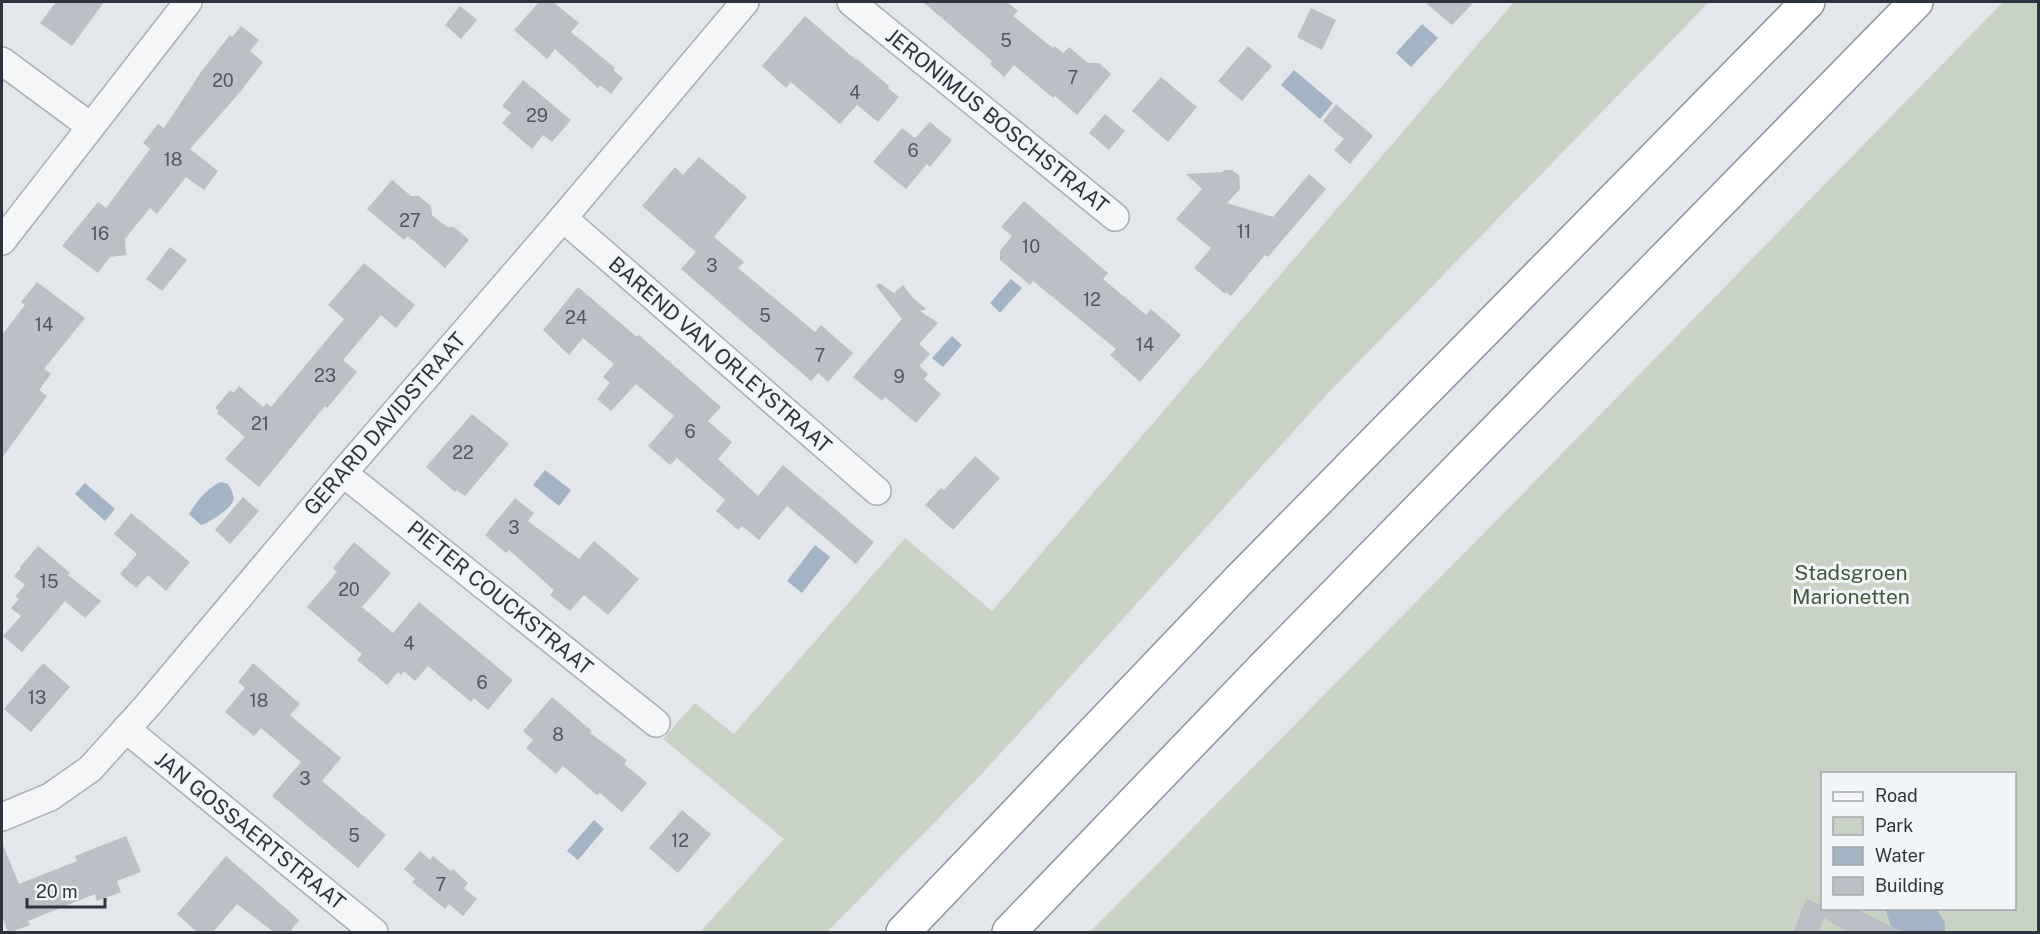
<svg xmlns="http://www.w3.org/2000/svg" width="2040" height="934" viewBox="0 0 2040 934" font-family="'Public Sans',sans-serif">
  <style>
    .green { fill: #c9d3c5; fill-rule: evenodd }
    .water { fill: #a2b4c6 }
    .building { fill: #bbbfc6 }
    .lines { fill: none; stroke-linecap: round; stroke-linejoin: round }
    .street-casing { stroke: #a9adb4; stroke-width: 30 }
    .highway-casing { stroke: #8c949f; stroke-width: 36 }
    .street { stroke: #f5f6f8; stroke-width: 27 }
    .highway { stroke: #fff; stroke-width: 33 }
    .labels { text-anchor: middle; stroke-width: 6; stroke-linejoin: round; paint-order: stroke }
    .number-label { font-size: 18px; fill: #505762 }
    .street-label { font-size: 21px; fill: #2d3440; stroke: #f2f5f7 }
    .park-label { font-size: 21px; fill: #425a3b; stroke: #f2f5f7 }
  </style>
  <rect width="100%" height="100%" fill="#e3e6ea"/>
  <g class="green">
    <path d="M1514 2H1709L1332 389 978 778 827 932H700L784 839 663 739 695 703 734 734 905 538 992 611Z"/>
    <path d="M2003 2H2038V932H1090L1500 517ZM1822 774H2014V908H1822Z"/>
  </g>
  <g class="water">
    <path d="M1422 24 1438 38 1411 67 1396 53Z"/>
    <path d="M1294 70 1333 103 1320 119 1281 85Z"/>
    <path d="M1011 279 1022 288 1000 313 990 303Z"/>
    <path d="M952 336 962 345 943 367 932 358Z"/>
    <path d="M545 470 571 490 559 506 533 485Z"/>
    <path d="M221 482 228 484C231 489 236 497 232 503 229 509 208 524 201 525L189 514C196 502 208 487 221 482Z"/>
    <path d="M85 483 115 509 105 521 75 494Z"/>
    <path d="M815 545 830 557 802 593 787 581Z"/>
    <path d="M594 820 604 829 578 860 567 851Z"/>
    <path d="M1885 908 1936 909 1945 922V932H1897L1891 926Z"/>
  </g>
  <g class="building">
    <path d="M56 2H104L72 46 40 23Z"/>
    <path d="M539 2H553L579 23 571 32 615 68 613 70 623 78 611 94 600 85 598 88 555 49 547 59 514 30Z"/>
    <path d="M923 2H1007L1018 11 1013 16 1053 48 1055 46 1063 53 1069 47 1088 63H1099L1111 74 1077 115 1055 96 1053 98 1014 65 1004 77 990 64 992 61Z"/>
    <path d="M1425 2H1474L1452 25Z"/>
    <path d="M460 6 477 20 461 39 445 25Z"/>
    <path d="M1311 8 1336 20 1322 50 1297 37Z"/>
    <path d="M805 16 856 60 857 59 889 86 888 88 899 97 878 122 857 105 840 124 791 82 786 88 762 66Z"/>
    <path d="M241 26 259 40 250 51 263 62 240 92 190 149 218 171 204 190 186 177 157 214 150 208 125 239 126 255 110 257 98 273 62 246 98 202 106 208 150 149 143 143 158 124 164 128 201 72 230 35 232 37Z"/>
    <path d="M1248 46 1272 66 1242 101 1218 81Z"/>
    <path d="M1161 77 1197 107 1168 142 1132 111Z"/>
    <path d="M523 80 571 120 552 142 543 135 532 149 502 123 511 113 502 106Z"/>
    <path d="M1336 104 1373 136 1350 164 1334 150 1344 139 1323 121Z"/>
    <path d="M1105 114 1125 131 1109 150 1089 133Z"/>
    <path d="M930 122 952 140 930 167 927 164 906 189 873 162 902 128 915 138Z"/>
    <path d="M699 157 747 197 714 237 744 262 738 268 815 332 821 325 853 353 828 382 818 373 811 381 681 269 696 252 642 206 675 167 683 175Z"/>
    <path d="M1224 170H1232L1239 175 1240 189 1227 203 1273 217 1309 174 1326 189 1268 257 1265 255 1231 296 1226 292 1225 294 1194 268 1211 248 1176 219 1202 189 1186 174 1222 172Z"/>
    <path d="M392 180 411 196H419L431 206 432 215 447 227H454L469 240 445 268 408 236 404 240 367 209Z"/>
    <path d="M1024 201 1108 273 1103 279 1146 315 1151 309 1181 335 1140 382 1110 355 1116 349 1033 281 1030 285 1000 260V251L1012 236 1001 227Z"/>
    <path d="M170 247 187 260 162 291 146 279Z"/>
    <path d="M364 263 415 305 396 328 381 315 343 360 357 372 327 408 325 406 259 487 225 459 245 437 217 413 219 411 215 408 230 390 234 393 239 386 263 407 267 403 271 407 344 319 328 305Z"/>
    <path d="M37 282 85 318 44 369 51 374 39 390 47 396 2 458V335L25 305 21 302Z"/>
    <path d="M879 283 894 293 903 285 913 298 926 309 920 311 938 323 919 344 930 354 919 366 928 374 924 379 941 394 916 423 885 397 882 401 853 377 902 319 876 286Z"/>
    <path d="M578 287 637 337 639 335 721 407 708 421 732 442 718 459 758 496 783 465 874 542 856 564 787 506 759 540 742 526 738 530 716 511 725 500 677 458 670 465 648 446 674 416 636 384 611 411 597 399 610 383 603 377 614 364 583 338 569 355 543 330Z"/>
    <path d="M472 414 509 444 465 496 456 490 455 492 426 467Z"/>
    <path d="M975 456 1000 478 953 530 925 505 941 488 944 490Z"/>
    <path d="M243 497 259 511 230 544 215 530Z"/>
    <path d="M515 498 534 513 528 521 579 559 594 541 639 579 608 615 584 595 570 611 550 595 554 590 509 550 506 553 485 535Z"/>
    <path d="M131 513 190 562 166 591 148 575 136 588 120 574 137 554 114 534Z"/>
    <path d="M354 542 391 573 362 607 393 633 419 602 513 680 488 710 474 698 471 702 428 666 415 681 404 671 401 675 398 672 387 685 357 660 362 654 307 607 337 572 333 568Z"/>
    <path d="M38 546 70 573 68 575 101 601 85 618 65 601 22 652 3 636 21 616 11 608 19 599 15 597 25 585 14 576 21 568 20 567Z"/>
    <path d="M43 663 70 687 31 732 4 709Z"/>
    <path d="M253 663 300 704 290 715 341 758 322 781 386 835 358 868 272 796 301 762 261 728 254 736 225 712 245 688 238 682Z"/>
    <path d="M552 697 592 731 590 733 627 760 624 764 647 783 622 812 600 793 597 795 563 766 556 774 526 748 533 740 523 731Z"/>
    <path d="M682 810 711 834 678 873 649 848Z"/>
    <path d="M126 836 141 872 117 881 121 892 97 901 95 894 28 921 30 925 8 933 2 916V843L19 884 77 861 75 856Z"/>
    <path d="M420 851 430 860 433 856 451 871 453 869 468 883 464 888 477 899 463 916 449 904 445 909 412 882 415 879 404 869Z"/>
    <path d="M226 856 299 920 289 933H275L237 904 212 933H198L177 914Z"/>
    <path d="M1806 899 1822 905V909H1856L1905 933H1849L1824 918 1819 933H1793Z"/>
  </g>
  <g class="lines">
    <g class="street-casing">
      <g id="street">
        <path d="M851 2 1115 217"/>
        <path d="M2 61 90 126"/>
        <path d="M563 218 877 491"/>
        <path d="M2 241 188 2"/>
        <path d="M343 473 656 723"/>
        <path d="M126 729 374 932"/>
        <path d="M2 817 50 797 90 769 147 706 343 473 563 218 745 2"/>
      </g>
    </g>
    <g class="highway-casing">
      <g id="highway">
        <path d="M903 932 1241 578 1808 2"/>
        <path d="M1009 932 1265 666 1916 2"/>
      </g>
    </g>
    <use href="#street" class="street"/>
    <use href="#highway" class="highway"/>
  </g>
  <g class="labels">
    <g class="number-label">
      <text x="1006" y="47">5</text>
      <text x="1073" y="84">7</text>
      <text x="223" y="87">20</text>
      <text x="855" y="99">4</text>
      <text x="537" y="122">29</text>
      <text x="913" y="157">6</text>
      <text x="173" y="166">18</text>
      <text x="410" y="227">27</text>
      <text x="1244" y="238">11</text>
      <text x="100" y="240">16</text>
      <text x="1031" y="253">10</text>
      <text x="712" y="272">3</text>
      <text x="1092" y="306">12</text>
      <text x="765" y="322">5</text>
      <text x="576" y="324">24</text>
      <text x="44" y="331">14</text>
      <text x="1145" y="351">14</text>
      <text x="820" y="362">7</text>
      <text x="325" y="382">23</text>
      <text x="899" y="383">9</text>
      <text x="260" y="430">21</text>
      <text x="690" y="438">6</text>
      <text x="463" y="459">22</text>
      <text x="514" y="534">3</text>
      <text x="49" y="588">15</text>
      <text x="349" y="596">20</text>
      <text x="409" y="650">4</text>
      <text x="482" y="689">6</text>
      <text x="37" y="704">13</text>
      <text x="259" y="707">18</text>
      <text x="558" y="741">8</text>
      <text x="305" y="785">3</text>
      <text x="354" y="842">5</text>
      <text x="680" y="847">12</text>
      <text x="441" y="891">7</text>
    </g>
    <g class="street-label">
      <text transform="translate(997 121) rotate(39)" y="7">JERONIMUS BOSCHSTRAAT</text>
      <text transform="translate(720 355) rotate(41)" y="7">BAREND VAN ORLEYSTRAAT</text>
      <text transform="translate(385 424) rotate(-49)" y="7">GERARD DAVIDSTRAAT</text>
      <text transform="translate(500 598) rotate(39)" y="7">PIETER COUCKSTRAAT</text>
      <text transform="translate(250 831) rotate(39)" y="7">JAN GOSSAERTSTRAAT</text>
    </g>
    <g class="park-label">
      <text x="1851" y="580">Stadsgroen<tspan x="1851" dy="24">Marionetten</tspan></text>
    </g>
  </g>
  <rect width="2040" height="934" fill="none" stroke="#2d3440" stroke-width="6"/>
  <rect x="1821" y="772" width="195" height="138" fill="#f2f5f7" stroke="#a3a8ae" stroke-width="1.5"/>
  <rect x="1833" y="792" width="30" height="9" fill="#f5f6f8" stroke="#a3a8ae" stroke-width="1.5"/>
  <text x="1875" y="802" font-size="18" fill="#2d3440">Road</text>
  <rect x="1833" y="817" width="30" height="18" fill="#c9d3c5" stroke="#a3a8ae" stroke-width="1.5"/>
  <text x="1875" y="832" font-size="18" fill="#2d3440">Park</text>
  <rect x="1833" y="847" width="30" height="18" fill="#a2b4c6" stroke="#a3a8ae" stroke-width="1.5"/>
  <text x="1875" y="862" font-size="18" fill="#2d3440">Water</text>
  <rect x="1833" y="877" width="30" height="18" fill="#bbbfc6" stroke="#a3a8ae" stroke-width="1.5"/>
  <text x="1875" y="892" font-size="18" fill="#2d3440">Building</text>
  <path d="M27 898v9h78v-9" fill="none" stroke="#2d3440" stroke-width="3"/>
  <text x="36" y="898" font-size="18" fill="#2d3440" stroke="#f2f5f7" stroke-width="4.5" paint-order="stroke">20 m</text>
</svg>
